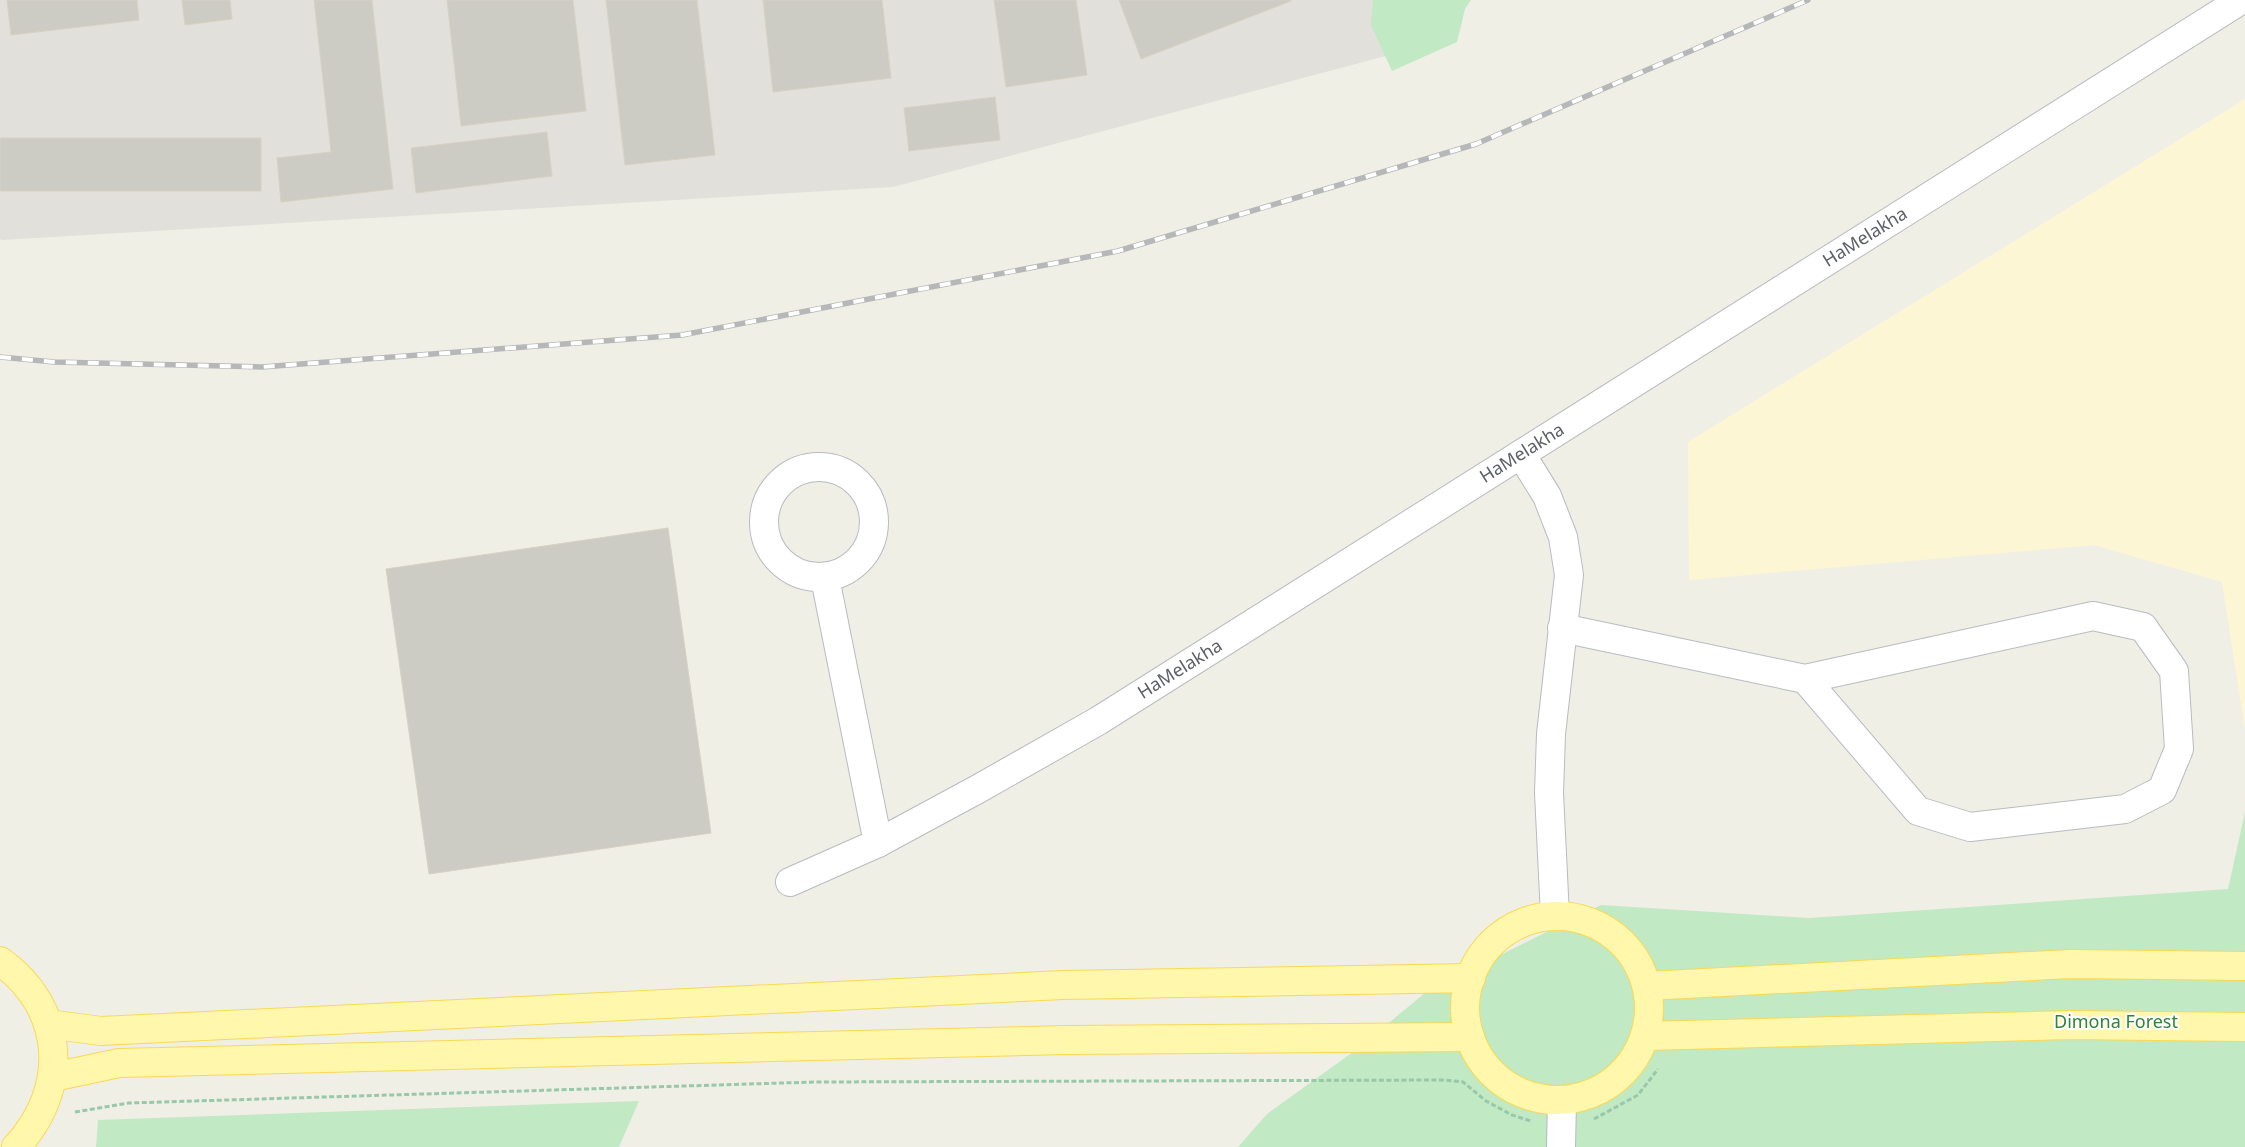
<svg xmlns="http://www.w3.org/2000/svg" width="2245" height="1147" viewBox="0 0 2245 1147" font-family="'Noto Sans',sans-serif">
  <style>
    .industrial { fill: #e1e0da }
    .green { fill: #c1e9c4 }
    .sand { fill: #fdf6d4 }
    .building { fill: #cdccc4; stroke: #d6d1c3 }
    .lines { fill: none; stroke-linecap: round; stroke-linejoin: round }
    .minor-casing { stroke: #b8bbc0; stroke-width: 30 }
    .major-casing { stroke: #fad855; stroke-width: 30 }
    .path { stroke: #98c8a9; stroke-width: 3; stroke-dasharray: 5 2.5; stroke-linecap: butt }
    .minor { stroke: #fff; stroke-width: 28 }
    .major { stroke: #fff8ac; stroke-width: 28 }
    .rail-casing { stroke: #b6b7b8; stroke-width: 5.5 }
    .rail { stroke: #fff; stroke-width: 4; stroke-dasharray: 11; stroke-linecap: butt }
    .labels { text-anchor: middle; stroke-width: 4; stroke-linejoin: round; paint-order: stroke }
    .street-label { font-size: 18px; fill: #5d6167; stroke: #fff }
    .park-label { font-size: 18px; fill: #30833a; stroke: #fff }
  </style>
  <rect width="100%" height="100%" fill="#f0efe6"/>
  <path class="industrial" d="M0 0H1438L1420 47 893 187 2 240 0 239Z"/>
  <g class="green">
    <path d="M1373 0H1471L1465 9 1457 42 1392 71 1371 25Z"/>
    <path d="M2245 812V1147H1238L1267 1114 1360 1047 1426 992 1601 905 1809 918 2228 889Z"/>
    <path d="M639 1101 619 1147H96L98 1120Z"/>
  </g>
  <path class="sand" d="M2245 99V729L2222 582 2094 545 1689 580 1688 442Z"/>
  <g class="building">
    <path d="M7 0H137L139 20 11 35Z"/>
    <path d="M182 0H230L232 19 185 25Z"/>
    <path d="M314 0H372L393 189 281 202 277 158 331 152Z"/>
    <path d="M447 0H573L586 111 461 126Z"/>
    <path d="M606 0H697L715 155 625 165Z"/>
    <path d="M763 0H882L891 78 773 92Z"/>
    <path d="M994 0H1076L1087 75 1006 87Z"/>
    <path d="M1119 0H1291V1L1141 59Z"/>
    <path d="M995 97 1000 140 909 151 904 108Z"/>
    <path d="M547 132 552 176 416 193 411 148Z"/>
    <rect x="0" y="138" width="261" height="53"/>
    <path d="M668 528 711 833 429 874 386 569Z"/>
  </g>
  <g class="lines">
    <g class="minor-casing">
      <g id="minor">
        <path d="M1521 454 1547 496 1563 537 1569 575 1551 734 1549 793 1555 916"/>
        <circle cx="819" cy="522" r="55"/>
        <path d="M825 578 878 843"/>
        <path d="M1562 628 1805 679 2093 616 2143 627 2174 671 2179 749 2162 790 2125 809 1970 827 1918 811 1805 679"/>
        <path d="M790 882 878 843 978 789 1098 721 2241 0"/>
        <path d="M1561 1147 1562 1100"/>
      </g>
    </g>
    <g class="major-casing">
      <g id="major">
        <circle cx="1557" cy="1008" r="92"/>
        <path d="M0 961C66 1008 70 1089 16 1147"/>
        <path d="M1647 986 2070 964 2245 966"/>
        <path d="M48 1024 101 1031 1063 985 1471 978"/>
        <path d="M1645 1036 2070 1025 2245 1027"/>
        <path d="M53 1077 119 1063 1065 1040 1470 1037"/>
      </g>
    </g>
    <g class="path">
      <path d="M75 1112 129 1103 815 1082 1444 1080 1463 1082 1486 1101 1512 1115 1531 1121"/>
      <path d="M1594 1119 1638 1095 1658 1069"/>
    </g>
    <use href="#minor" class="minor"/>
    <use href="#major" class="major"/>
    <g class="rail-casing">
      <path id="rail" d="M0 357 54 362 262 367 682 335 1118 251 1476 144 1808 0"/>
    </g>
    <use href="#rail" class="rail"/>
  </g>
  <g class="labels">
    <g class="street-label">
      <text transform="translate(1865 237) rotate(-32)" y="6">HaMelakha</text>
      <text transform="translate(1522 453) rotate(-32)" y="6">HaMelakha</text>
      <text transform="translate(1180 669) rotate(-32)" y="6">HaMelakha</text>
    </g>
    <g class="park-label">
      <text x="2116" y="1028">Dimona Forest</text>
    </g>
  </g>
</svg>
